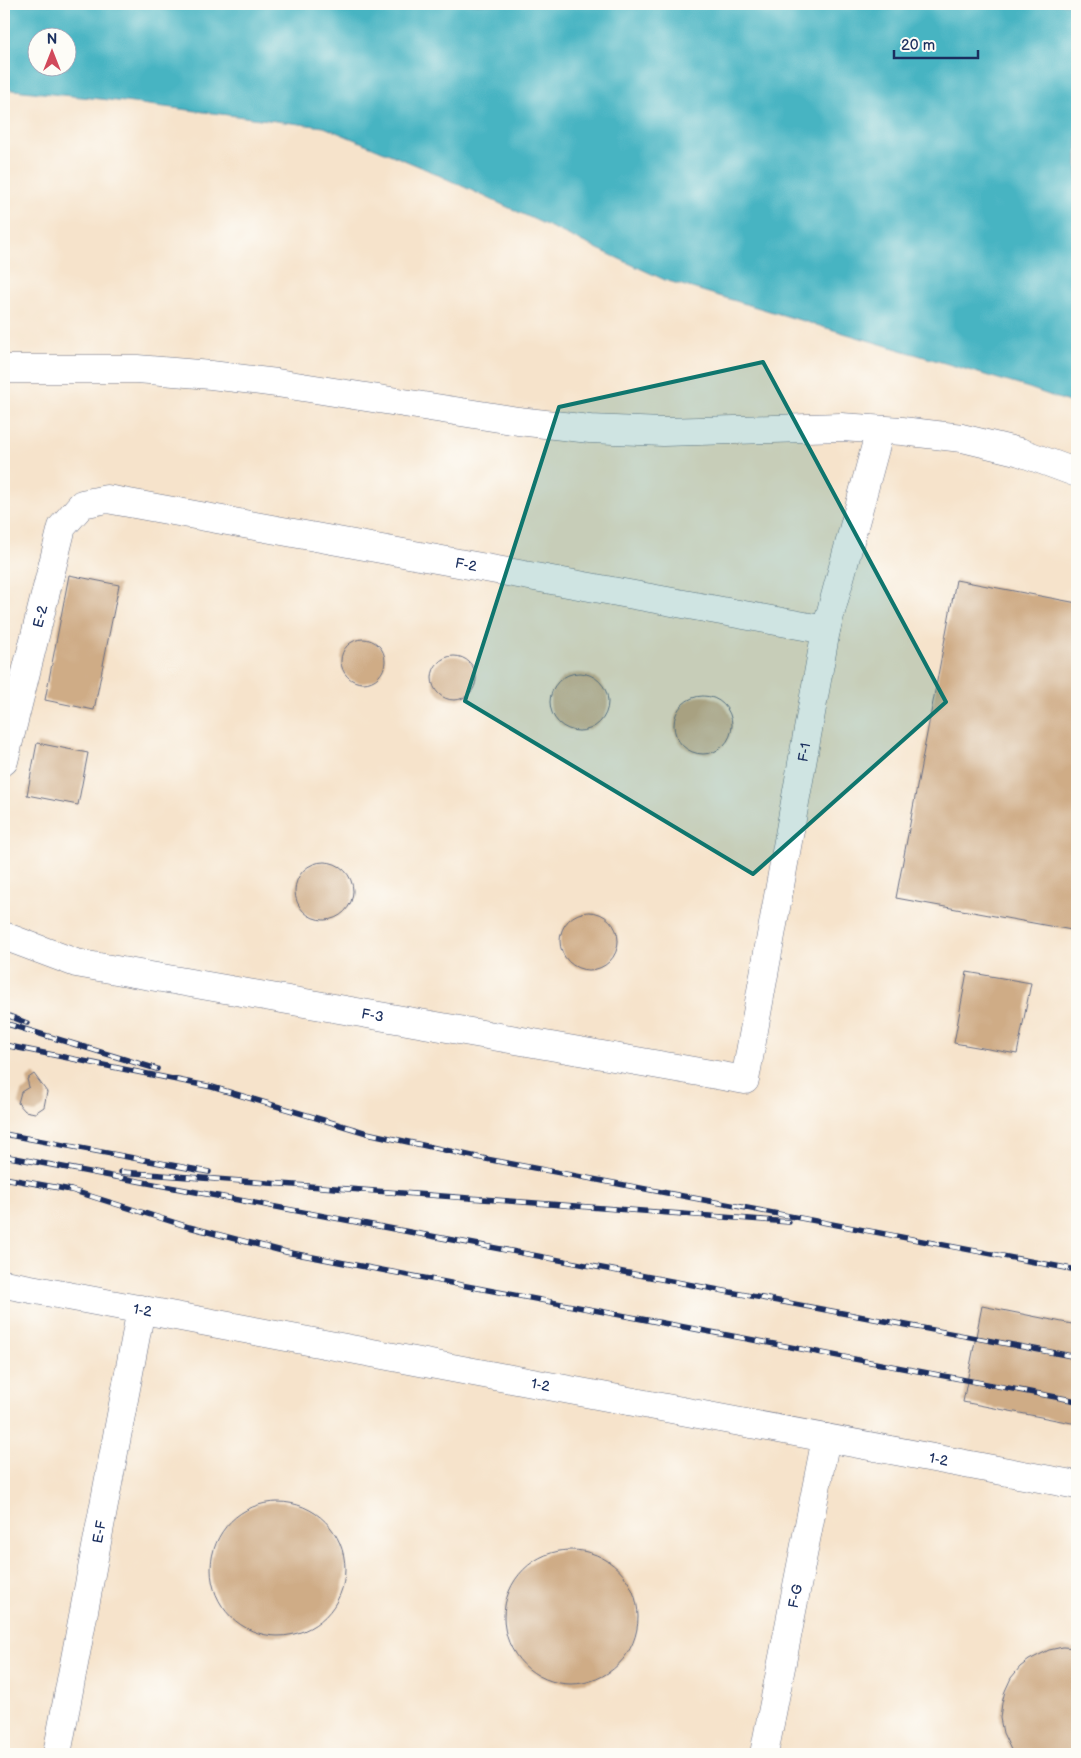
<svg xmlns="http://www.w3.org/2000/svg" width="1081" height="1758" viewBox="0 0 1081 1758" font-family="'Balsamiq Sans',sans-serif">
  <style>
    .water { fill: #46b4c2; stroke: #307290; fill-rule: evenodd }
    .building { fill: #cfac86 }
    .lines { fill: none; stroke-linecap: round; stroke-linejoin: round }
    .minor-casing { stroke: #686e84; stroke-width: 29 }
    .minor { stroke: #fff; stroke-width: 28 }
    .rail-casing { stroke: #1b2f5e; stroke-width: 5.5 }
    .rail { stroke: #fdfcf7; stroke-width: 4; stroke-dasharray: 11; stroke-linecap: butt }
    .marked { fill: #0f766e; fill-opacity: 0.2; stroke: #0f766e; stroke-width: 4; stroke-linejoin: round }
    .labels { text-anchor: middle; stroke-width: 4; stroke-linejoin: round; paint-order: stroke }
    .street-label { font-size: 14px; fill: #1b2f5e; stroke: #fdfcf7 }
  </style>
  <rect width="100%" height="100%" fill="#fdfcf7"/>
  <filter id="ink" filterUnits="userSpaceOnUse"><feTurbulence type="fractalNoise" baseFrequency=".02" numOctaves="2"/><feDisplacementMap in="SourceGraphic" scale="10" xChannelSelector="R" yChannelSelector="G"/><feConvolveMatrix kernelMatrix="1 2 1 2 8 2 1 2 1" color-interpolation-filters="sRGB"/></filter>
  <filter id="wash" filterUnits="userSpaceOnUse"><feTurbulence type="fractalNoise" baseFrequency=".0096" numOctaves="4" result="noise"/><feDisplacementMap in="SourceGraphic" scale="20" xChannelSelector="R" yChannelSelector="G"/><feGaussianBlur stdDeviation="1.12" result="paint"/><feColorMatrix in="noise" values="0 0 0 0 0 0 0 0 0 0 0 0 0 0 0 0 0 1.4 0 .05"/><feComposite in="paint" operator="in"/></filter>
  <g filter="url(#wash)">
    <rect width="100%" height="100%" fill="#f6e3cb"/>
    <path class="water" d="M4 4H1077V405L1029 388 665 280 421 167 324 127 101 99 4 89ZM38 38H68V68H38Z"/>
    <g id="blocks">
      <g class="building">
        <path d="M69 575 119 585 94 710 45 700Z"/>
        <path d="M956 580 1077 603V931L896 898Z"/>
        <circle cx="363" cy="661" r="22"/>
        <circle cx="454" cy="678" r="22"/>
        <circle cx="579" cy="702" r="29"/>
        <circle cx="703" cy="725" r="29"/>
        <path d="M37 743 88 753 78 805 27 795Z"/>
        <circle cx="324" cy="891" r="29"/>
        <circle cx="589" cy="941" r="29"/>
        <path d="M967 972 1031 983 1017 1054 954 1043Z"/>
        <path d="M34 1074 47 1092 44 1107 35 1113 25 1111 18 1103 21 1092 29 1087 27 1079Z"/>
        <path d="M982 1306 1077 1325V1424L963 1402Z"/>
        <circle cx="278" cy="1569" r="67"/>
        <circle cx="571" cy="1617" r="67"/>
        <path d="M1063 1647 1077 1648V1754H1013L1003 1733 1000 1718 1002 1703 1005 1691 1011 1678 1020 1667 1029 1660 1049 1650Z"/>
      </g>
    </g>
  </g>
  <g filter="url(#ink)">
    <use href="#blocks" fill-opacity="0" stroke="#686e84" stroke-width="1"/>
    <g class="lines">
      <g class="minor-casing">
        <g id="minor">
          <path d="M4 369H137L211 375 277 383 518 421 590 429 663 432 841 427 902 431 962 438 1020 452 1077 473"/>
          <path id="s1" d="M4 761 62 527 82 504 107 499 826 630"/>
          <path id="s2" d="M4 936 76 963 745 1080 826 630 880 430"/>
          <path id="s3" d="M4 1284 1077 1485"/>
          <path id="s4" d="M57 1754 141 1309"/>
          <path id="s5" d="M764 1754 826 1438"/>
        </g>
      </g>
      <use href="#minor" class="minor"/>
      <g class="rail-casing">
        <g id="rail">
          <path d="M4 1014 27 1023"/>
          <path d="M4 1023 157 1069"/>
          <path d="M4 1045 212 1087 367 1133 486 1159 1077 1270"/>
          <path d="M4 1134 209 1172"/>
          <path d="M4 1156 1077 1357"/>
          <path d="M121 1172 789 1222"/>
          <path d="M4 1178 71 1190 189 1227 286 1252 1077 1401"/>
        </g>
      </g>
      <use href="#rail" class="rail"/>
    </g>
  </g>
  <path class="marked" d="M763 362 946 702 753 874 465 701 559 407Z"/>
  <g class="labels">
    <g class="street-label">
      <text dy="5" stroke="none"><textPath href="#s1" startOffset="662">F-2</textPath></text>
      <text dy="5" stroke="none"><textPath href="#s1" startOffset="149">E-2</textPath></text>
      <text dy="5" stroke="none"><textPath href="#s2" startOffset="1089">F-1</textPath></text>
      <text dy="5" stroke="none"><textPath href="#s2" startOffset="378">F-3</textPath></text>
      <text dy="5" stroke="none"><textPath href="#s3" startOffset="141">1-2</textPath></text>
      <text dy="5" stroke="none"><textPath href="#s3" startOffset="546">1-2</textPath></text>
      <text dy="5" stroke="none"><textPath href="#s3" startOffset="951">1-2</textPath></text>
      <text dy="5" stroke="none"><textPath href="#s4" startOffset="226">E-F</textPath></text>
      <text dy="5" stroke="none"><textPath href="#s5" startOffset="161">F-G</textPath></text>
    </g>
  </g>
  <rect width="1081" height="1758" fill="none" stroke="#fdfcf7" stroke-width="20"/>
  <g transform="translate(52 52)"><circle r="24" fill="#fdfcf7" stroke="#a3aaba"/>
  <path d="M0-4L9 19L0 12L-9 19Z" fill="#d1495b"/>
  <text y="-8" font-size="14" font-weight="bold" text-anchor="middle" fill="#1b2f5e">N</text>
  </g>
  <path d="M894 50v8h84v-8" fill="none" stroke="#1b2f5e" stroke-width="2.5"/>
  <text x="901" y="50" font-size="15" fill="#1b2f5e" stroke="#fdfcf7" stroke-width="4" paint-order="stroke">20 m</text>
</svg>
